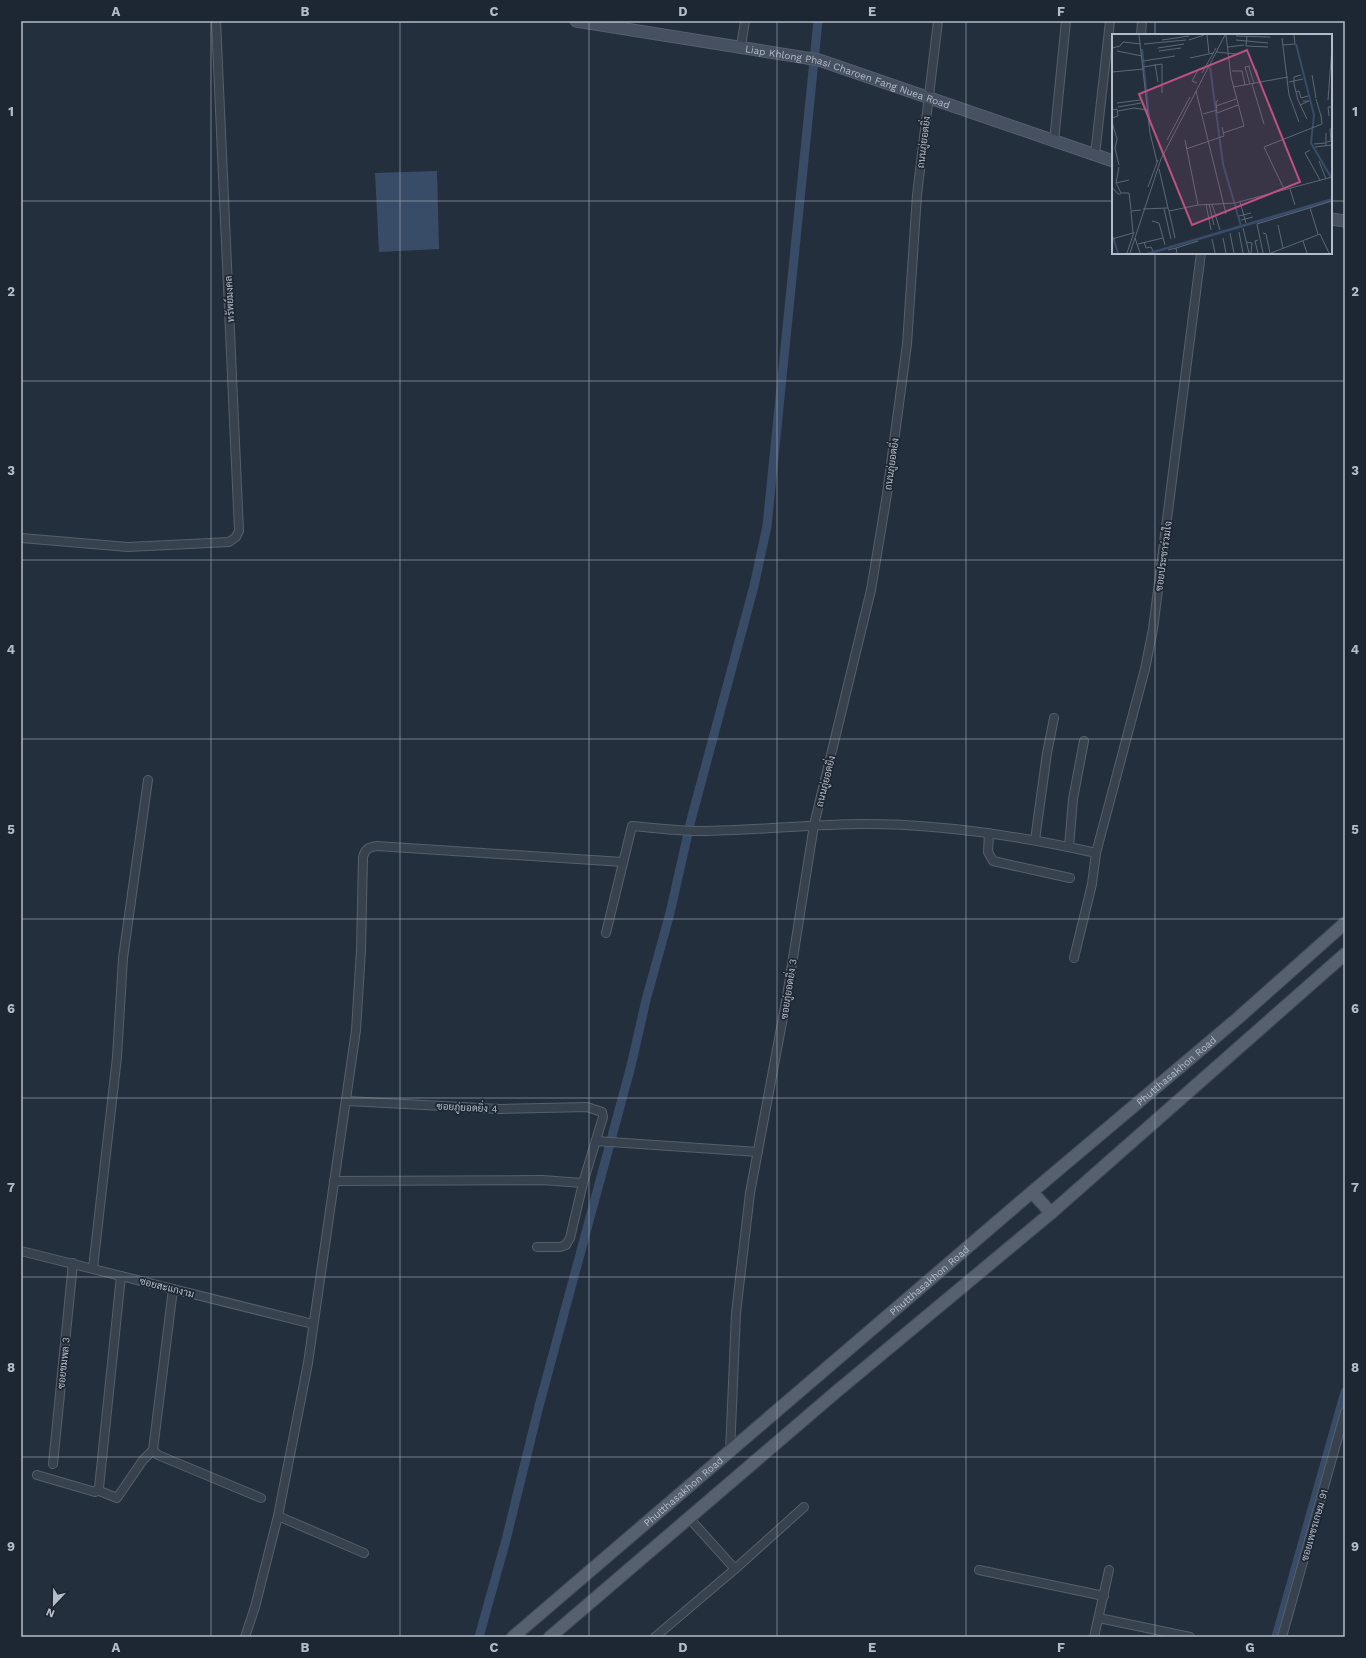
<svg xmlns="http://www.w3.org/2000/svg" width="1366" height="1658" viewBox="0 0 1366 1658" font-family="'Work Sans',Sarabun,sans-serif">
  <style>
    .water { fill: #394c67 }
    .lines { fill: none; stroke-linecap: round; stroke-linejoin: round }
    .canal { stroke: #394c67; stroke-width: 9 }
    .minor-casing { stroke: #565f6c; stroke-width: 10 }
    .secondary-casing { stroke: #565f6c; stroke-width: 13 }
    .primary-casing { stroke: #414a57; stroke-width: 14 }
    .minor { stroke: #38414e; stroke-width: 8 }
    .secondary { stroke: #465061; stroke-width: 11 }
    .primary { stroke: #56606e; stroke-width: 12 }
    .grid { fill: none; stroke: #b4bcc9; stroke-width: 1; stroke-opacity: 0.55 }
    .labels { text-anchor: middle; stroke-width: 3.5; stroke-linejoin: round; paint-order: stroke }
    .street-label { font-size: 10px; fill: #b4bcc9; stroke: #1d2633 }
    .inset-river { fill: none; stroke: #394c67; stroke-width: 2 }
    .inset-road { fill: none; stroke: #5e6776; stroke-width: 1 }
    .view { fill: #bd5182; fill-opacity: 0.15; stroke: #bd5182; stroke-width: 2 }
    .inset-edge { fill: none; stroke: #b4bcc9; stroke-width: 2 }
    .neatline { fill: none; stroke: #b4bcc9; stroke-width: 1.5 }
    .grid-label { font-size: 13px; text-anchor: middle; font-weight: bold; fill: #b4bcc9 }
  </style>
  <rect width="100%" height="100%" fill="#242f3e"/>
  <path class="water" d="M437 171 439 249 379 252 375 173Z"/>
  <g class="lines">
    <g class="canal">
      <path d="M479 1637 506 1540 539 1406 631 1066 646 1000 670 913 691 820 754 586 767 526 818 21"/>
      <path d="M1276 1637 1345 1392"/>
    </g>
    <g class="minor-casing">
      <g id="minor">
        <path d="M1141 35 1142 21"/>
        <path d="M741 46 745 21"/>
        <path d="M1054 141 1066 21"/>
        <path d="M1095 155 1110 21"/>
        <path d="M21 538 128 547 229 542 236 537 239 531 216 21"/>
        <path d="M989 833 988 852 993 861 1070 878"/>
        <path d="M1035 840 1047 753 1054 718"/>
        <path d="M1069 847 1073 799 1084 741"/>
        <path d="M606 933 632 826C654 828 677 831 699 831 754 831 809 824 865 824 943 824 1020 836 1096 853"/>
        <path d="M1074 958 1092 884 1096 853 1145 669 1153 629 1201 253"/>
        <path d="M347 1101 500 1109 587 1107 602 1112 603 1117 583 1183 570 1238 566 1245 560 1247H537"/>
        <path d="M596 1141 758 1152"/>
        <path d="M334 1181 542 1180 583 1183"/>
        <path d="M21 1251 313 1324"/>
        <path d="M93 1268 117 1057 123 958 148 780"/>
        <path d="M173 1289 153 1450 158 1455 261 1498"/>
        <path d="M730 1452 736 1313 750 1193 787 996 814 825 871 590 887 494 907 344 917 195 938 21"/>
        <path d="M53 1464 73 1263"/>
        <path d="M37 1475 95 1492 99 1488 121 1276"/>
        <path d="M97 1490 117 1498 143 1460 153 1450"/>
        <path d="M278 1516 364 1553"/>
        <path d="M735 1569 804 1507"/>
        <path d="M979 1570 1104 1596"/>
        <path d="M1099 1618 1190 1637"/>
        <path d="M245 1637 255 1607 278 1516 308 1363 356 1030 361 950 363 857C365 849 369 847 377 846L623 862"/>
        <path d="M655 1637 735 1569 689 1518"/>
        <path d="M1094 1637 1109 1570"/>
        <path d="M1282 1637 1345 1412"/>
      </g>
    </g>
    <g class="secondary-casing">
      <g id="secondary">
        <path id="s1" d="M576 21 819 60 1113 161"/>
        <path d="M1331 219 1345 221"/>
      </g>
    </g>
    <g class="primary-casing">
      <g id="primary">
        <path d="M1032 1192 1051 1213"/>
        <path id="s2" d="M513 1637 1032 1192 1237 1019 1345 923"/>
        <path d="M550 1637 836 1392 1051 1213 1345 954"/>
      </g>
    </g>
    <use href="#minor" class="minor"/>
    <use href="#secondary" class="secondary"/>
    <use href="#primary" class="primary"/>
  </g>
  <path class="grid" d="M211 21V1637M400 21V1637M589 21V1637M777 21V1637M966 21V1637M1155 21V35M21 201H1113M1331 201H1345M1155 253V1637M21 381H1345M21 560H1345M21 739H1345M21 919H1345M21 1098H1345M21 1277H1345M21 1457H1345"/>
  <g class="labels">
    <g class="street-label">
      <text dy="4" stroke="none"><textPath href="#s1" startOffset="278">Liap Khlong Phasi Charoen Fang Nuea Road</textPath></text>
      <text transform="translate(923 142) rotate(-83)" y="4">ถนนภู่ยอดยิ่ง</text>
      <text transform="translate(229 299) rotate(-93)" y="4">ทรัพย์มงคล</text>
      <text transform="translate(891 464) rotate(-82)" y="4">ถนนภู่ยอดยิ่ง</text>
      <text transform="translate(1163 556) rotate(-82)" y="4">ซอยประชาร่วมใจ</text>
      <text transform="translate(825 781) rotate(-76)" y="4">ถนนภู่ยอดยิ่ง</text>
      <text transform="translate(788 989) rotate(-81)" y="4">ซอยภู่ยอดยิ่ง 3</text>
      <text dy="4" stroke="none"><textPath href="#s2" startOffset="872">Phutthasakhon Road</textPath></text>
      <text transform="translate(467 1107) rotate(3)" y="4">ซอยภู่ยอดยิ่ง 4</text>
      <text dy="4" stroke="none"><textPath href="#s2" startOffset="548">Phutthasakhon Road</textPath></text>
      <text transform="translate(167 1287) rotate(14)" y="4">ซอยสะแกงาม</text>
      <text transform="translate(63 1363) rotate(-84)" y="4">ซอยชมพล 3</text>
      <text dy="4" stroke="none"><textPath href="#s2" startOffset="224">Phutthasakhon Road</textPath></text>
      <text transform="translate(1314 1525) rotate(-74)" y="4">ซอยเพชรเกษม 91</text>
    </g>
  </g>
  <g transform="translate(1112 34)">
    <rect width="220" height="220" fill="#242f3e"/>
    <path d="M220 164V167L43 219H34Z" fill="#394c67"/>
    <path class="inset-river" d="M184 10 202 81 199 109 220 145M30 15 38 92M98 33 111 130 129 192M1 203 6 219"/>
    <path class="inset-road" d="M27 1 38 99 45 128M95 1 97 19M124 2 158 3M135 2 134 12 156 13M170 4 177 61 187 88M50 6 77 2M77 6 92 1M124 6 156 9M32 10 74 6M171 11 183 10 182 1M116 13 132 11M0 14 8 12 11 8 29 10M46 14 72 10M5 17 30 22M47 17 69 14M104 18 124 20M78 24 101 19M31 27 63 22M43 30 46 48M31 33 50 30V59M137 33 142 50M144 35 148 49M120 37H130L133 51M0 38 32 35M90 39 104 14M189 41 182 43V50L186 66 195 85M200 41 204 64M177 48 191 45M85 49 80 47 86 36M138 50 133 33 138 32M140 50 152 90M121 53 176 43M84 57 114 180M184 58 187 57 189 64 196 62M204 65 209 82M106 66 104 68 105 79 126 71M216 66 220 13M5 69 28 66M188 71 197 67H191M104 72 124 65M6 73 29 69M0 76 5 75 6 82 0 84M6 77 22 74 36 76M91 80 105 76M217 82 216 73H220M0 88 5 105 3 114 7 131M111 99 132 92 119 43 114 1M214 99V112M55 106 78 63M73 106 86 171M215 108 219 107 218 95 220 94M202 110 214 109M203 113 220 111M74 115 112 102 110 93M198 116 193 119 208 146M207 127 214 145M7 133 4 149 9 159H17L19 176M47 135 56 174M4 149 17 146M0 153 6 160H9M36 153 46 126M172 155 152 113 210 90 209 81M178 155 183 171M128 168 134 189M94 170 99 196M97 170 102 191M100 170 108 196M198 174 206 200M31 175 56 174 57 177 86 171 123 169 220 143M52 175 59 205M57 177 63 204M127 182 139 179M129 186 141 183M40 187 47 189 53 211M166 191 171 214M131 194 137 219M127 198 131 219M118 199 122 219M151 199 154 200 158 219M23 204 28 219M111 204 114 219M0 205 21 199 19 177 29 176M100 205 103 219M146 206 143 207 146 219M191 207 195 219M32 208 34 214 39 213 41 217M134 208 140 209 139 219M26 210 51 204M64 214 86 207M56 216 64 214 65 219M15 219 22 198M18 219 49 125 113 1M151 219 145 190 220 167M159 219 208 200 217 219"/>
    <path class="view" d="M135 16 188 148 80 191 27 60Z"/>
    <rect width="220" height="220" class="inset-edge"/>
  </g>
  <rect width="1366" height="1658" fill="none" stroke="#1d2633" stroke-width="44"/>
  <g transform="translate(54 1604) rotate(202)" stroke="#1d2633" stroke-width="3" paint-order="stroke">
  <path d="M0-3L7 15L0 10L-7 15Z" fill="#b4bcc9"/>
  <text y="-6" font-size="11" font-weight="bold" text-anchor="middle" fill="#b4bcc9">N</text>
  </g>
  <rect x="22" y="22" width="1322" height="1614" class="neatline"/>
  <g class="grid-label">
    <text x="116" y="16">A</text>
    <text x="305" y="16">B</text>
    <text x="494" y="16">C</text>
    <text x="683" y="16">D</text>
    <text x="872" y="16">E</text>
    <text x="1061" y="16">F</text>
    <text x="1250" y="16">G</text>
    <text x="11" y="116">1</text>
    <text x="1355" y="116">1</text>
    <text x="11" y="296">2</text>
    <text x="1355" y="296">2</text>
    <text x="11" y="475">3</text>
    <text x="1355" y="475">3</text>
    <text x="11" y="654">4</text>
    <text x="1355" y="654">4</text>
    <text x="11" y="834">5</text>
    <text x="1355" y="834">5</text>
    <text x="11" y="1013">6</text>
    <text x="1355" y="1013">6</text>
    <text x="11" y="1192">7</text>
    <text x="1355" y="1192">7</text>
    <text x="11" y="1372">8</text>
    <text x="1355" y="1372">8</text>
    <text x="11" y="1551">9</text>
    <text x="1355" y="1551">9</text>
    <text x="116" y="1652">A</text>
    <text x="305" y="1652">B</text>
    <text x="494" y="1652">C</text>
    <text x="683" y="1652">D</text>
    <text x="872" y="1652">E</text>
    <text x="1061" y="1652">F</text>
    <text x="1250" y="1652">G</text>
  </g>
</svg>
